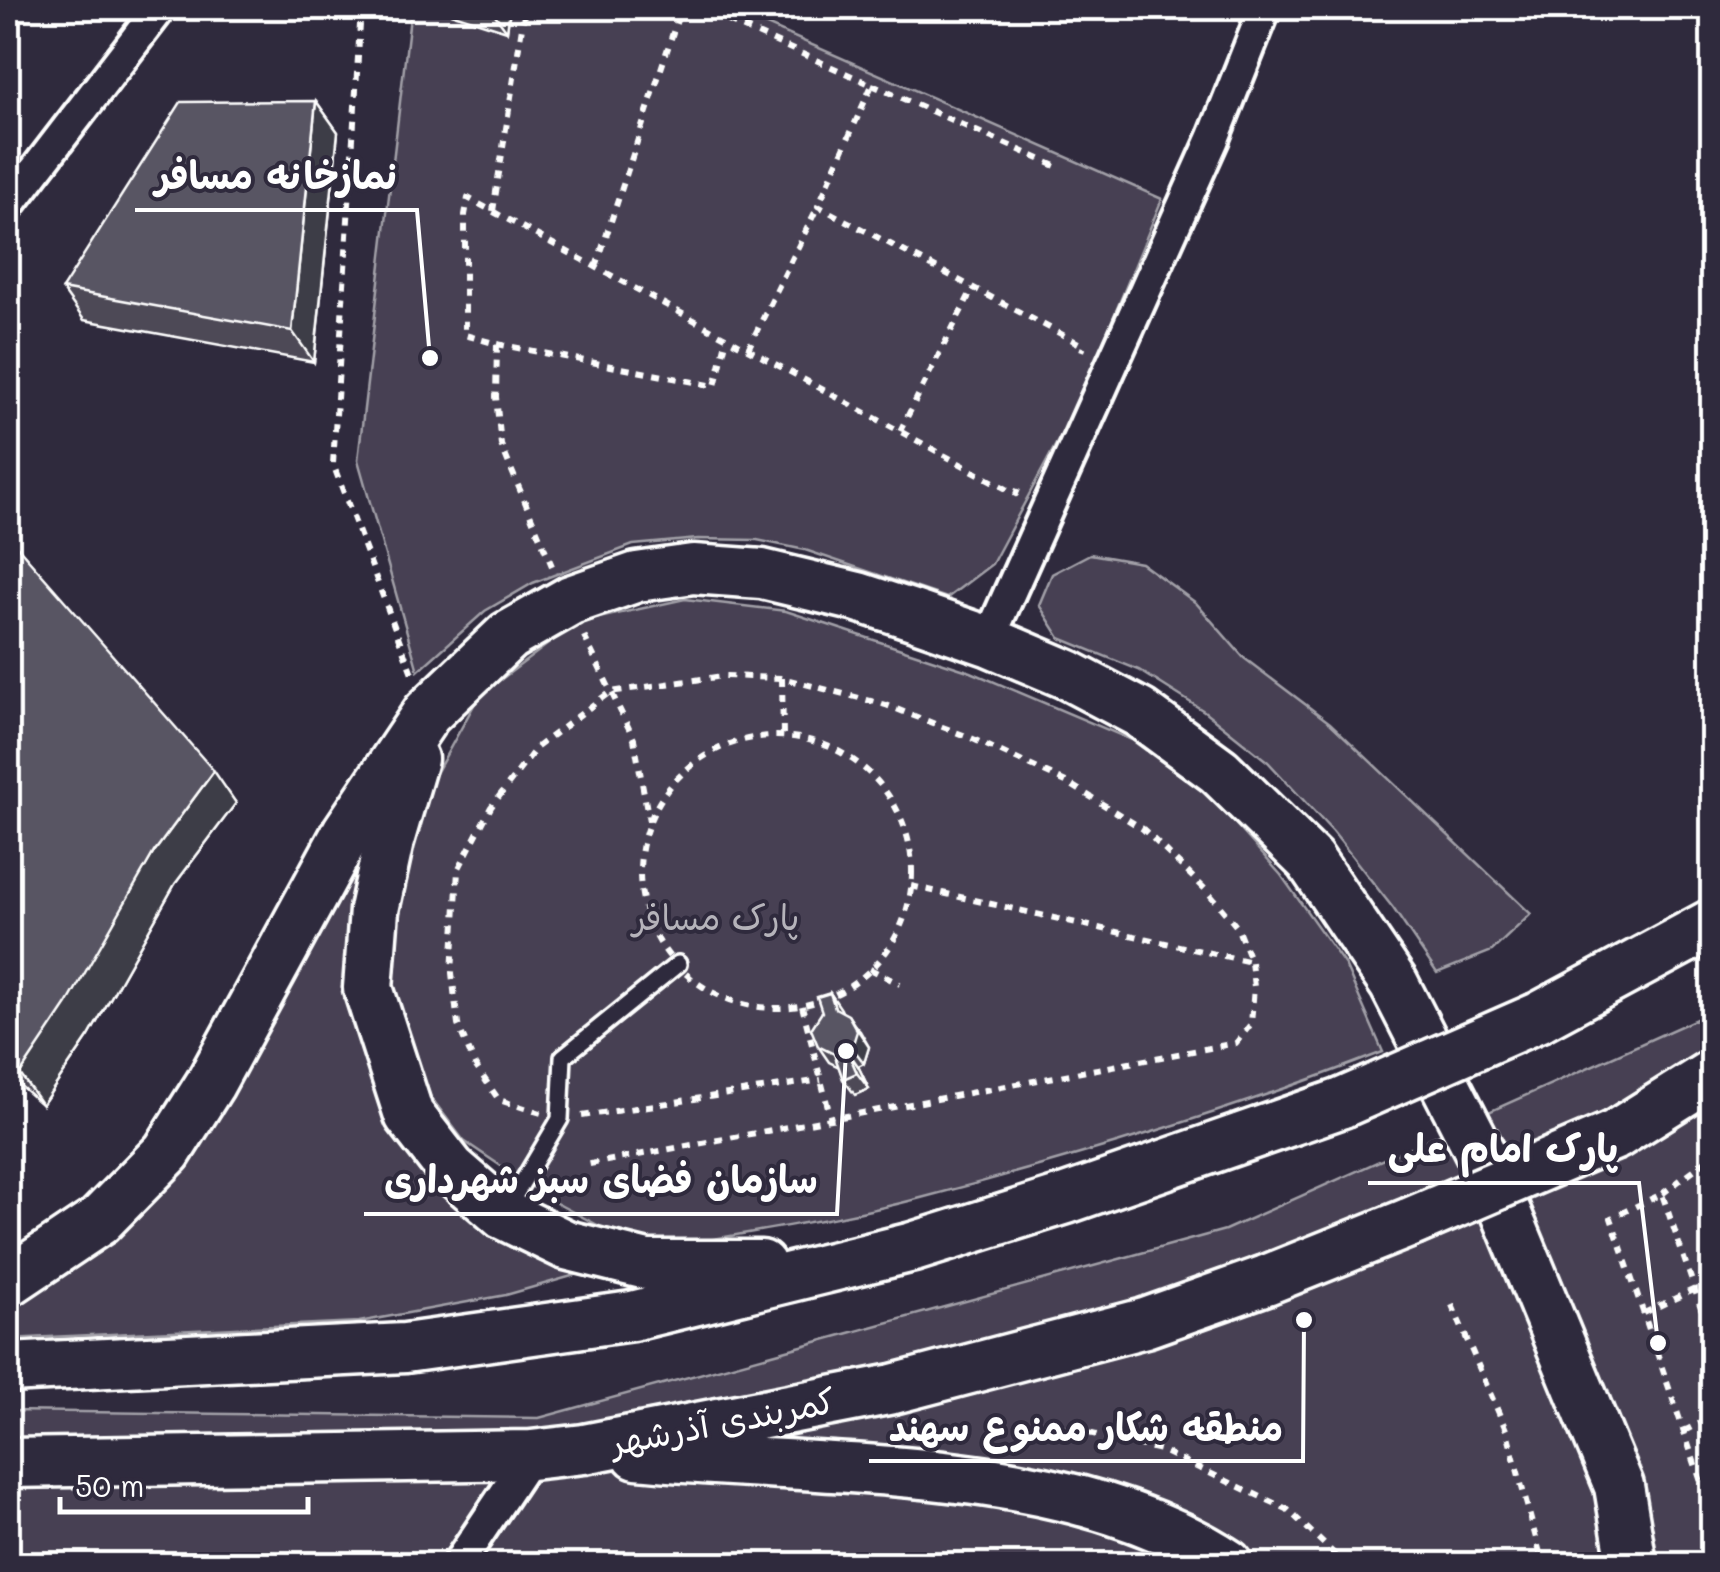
<svg xmlns="http://www.w3.org/2000/svg" width="1720" height="1572" viewBox="0 0 1720 1572" font-family="Mali,'Playpen Sans Arabic',sans-serif">
  <style>
    .green { fill: #464152; stroke: #a2a0a8; stroke-width: 2.5 }
    .lines { fill: none; stroke-linecap: round; stroke-linejoin: round }
    .service-casing { stroke: #fff; stroke-width: 22 }
    .minor-casing { stroke: #fff; stroke-width: 38 }
    .trunk-casing { stroke: #fff; stroke-width: 55 }
    .path { stroke: #fff; stroke-width: 6; stroke-dasharray: 8 8; stroke-linecap: butt }
    .service { stroke: #2f2a3d; stroke-width: 15 }
    .minor { stroke: #2f2a3d; stroke-width: 30 }
    .trunk { stroke: #2f2a3d; stroke-width: 48 }
    .trunk-bridge-casing { stroke: #fff; stroke-width: 55; stroke-linecap: butt }
    .trunk-bridge { stroke: #2f2a3d; stroke-width: 48 }
    .wall { fill: #4d4956; stroke: #fff; stroke-width: 2.5 }
    .shaded-wall { fill: #3e3c46; stroke: #fff; stroke-width: 2.5 }
    .building { fill: #595564; stroke: #fff; stroke-width: 2.5 }
    .labels { text-anchor: middle; stroke-width: 8; stroke-linejoin: round; paint-order: stroke }
    .park-label { font-size: 35px; fill: #b5b3ba; stroke: #2f2a3d }
    .street-label { font-size: 35px; fill: #fff; stroke: #2f2a3d }
    .leader { fill: none; stroke: #fff; stroke-width: 4 }
    .callout-dot { fill: #fff; stroke: #2f2a3d; stroke-width: 4 }
    .callout-label { font-size: 38px; text-anchor: middle; font-weight: bold; fill: #fff; stroke: #2f2a3d; stroke-width: 8; stroke-linejoin: round; paint-order: stroke }
  </style>
  <rect width="100%" height="100%" fill="#2f2a3d"/>
  <filter id="ink" filterUnits="userSpaceOnUse"><feTurbulence type="fractalNoise" baseFrequency=".01" numOctaves="2"/><feDisplacementMap in="SourceGraphic" scale="20" xChannelSelector="R" yChannelSelector="G"/><feConvolveMatrix kernelMatrix="1 2 1 2 8 2 1 2 1" color-interpolation-filters="sRGB"/></filter>
  <g filter="url(#ink)">
    <g class="green">
      <path d="M411 8H728L1162 199 1079 401 992 564 947 598 805 550 757 540 698 539 633 545 533 583 485 611 418 671 358 460Z"/>
      <path d="M1090 554 1141 563 1196 603 1244 658 1330 723 1531 914 1492 951 1437 973 1393 908 1333 832 1268 762 1204 711 1139 670 1060 638 1039 605 1052 574Z"/>
      <path d="M685 599 786 611 971 672 1132 740 1214 800 1281 875 1345 965 1383 1052C1231 1111 1075 1158 917 1199 837 1220 752 1231 670 1247L643 1249 556 1203 464 1141 405 1063 388 963 409 822 479 696 576 623Z"/>
      <path d="M372 813 356 1005 515 1246 579 1274 506 1295 359 1322 8 1339V1302L76 1256Z"/>
      <path d="M1712 1012V1564H8V1411L539 1418 1225 1230Z"/>
    </g>
    <g class="lines">
      <g class="service-casing">
        <path id="service" d="M506 1210 560 1119 563 1057 678 964"/>
      </g>
      <g class="minor-casing">
        <g id="minor">
          <path d="M8 206 160 8"/>
          <path d="M988 641 1213 139 1265 8"/>
          <path d="M458 1564 531 1455"/>
        </g>
      </g>
      <g class="trunk-casing">
        <g id="trunk">
          <path d="M413 759 389 841 374 910 368 988 409 1115 451 1169 504 1215 566 1245 647 1265H761"/>
          <path d="M1539 1017 1712 924"/>
          <path d="M1615 1135 1712 1074"/>
          <path d="M8 1282 99 1221 167 1152 210 1084 347 832 427 713 508 636 571 600 637 577 693 569 762 574 858 597 913 615 988 641 1066 674 1140 713 1219 771 1310 860 1394 984 1486 1164 1619 1486 1632 1564"/>
          <path d="M8 1368 405 1348 632 1316 913 1247 1066 1199 1342 1103"/>
          <path d="M637 1454C825 1473 1067 1457 1228 1564"/>
          <path d="M8 1463 531 1455 584 1449 893 1389 1145 1323 1266 1280 1411 1222"/>
        </g>
      </g>
      <g class="path">
        <path d="M361 8 333 464 413 676"/>
        <path d="M699 8 872 85 818 206 1084 346 1082 351"/>
        <path d="M872 85 1058 167"/>
        <path d="M493 211 525 8"/>
        <path d="M596 267 681 8"/>
        <path d="M497 344 715 386 727 338"/>
        <path d="M748 349 818 206"/>
        <path d="M900 431 973 288"/>
        <path d="M552 566 501 445 496 397 497 344 465 335V215L468 198 1016 494 1018 489"/>
        <path d="M584 636 634 739 649 821"/>
        <path d="M782 678 783 736"/>
        <circle cx="776" cy="872" r="136"/>
        <path d="M911 886 1251 962"/>
        <path d="M870 969 900 984"/>
        <path d="M802 1006 831 1119"/>
        <path d="M541 1113 499 1100 475 1065 458 1025 452 973 458 870 491 807 537 747 610 692 723 676 782 678 886 705 971 738 1068 783 1143 829 1207 891 1237 927 1251 962 1254 987 1251 1024 1236 1043 585 1165"/>
        <path d="M582 1116 821 1080"/>
        <path d="M1662 1194 1712 1156"/>
        <path d="M1452 1305 1507 1432 1543 1564"/>
        <path d="M1644 1313 1695 1289"/>
        <path d="M1712 1340 1662 1194 1611 1218 1712 1514"/>
        <path d="M1042 1422 1160 1450 1287 1509 1345 1564"/>
        <path d="M1684 1431 1712 1417"/>
      </g>
      <use href="#service" class="service"/>
      <use href="#minor" class="minor"/>
      <use href="#trunk" class="trunk"/>
      <g class="trunk-bridge-casing">
        <g id="trunk-bridge">
          <path d="M1342 1103 1539 1017"/>
          <path d="M1411 1222 1615 1135"/>
        </g>
      </g>
      <use href="#trunk-bridge" class="trunk-bridge"/>
    </g>
    <g class="wall">
      <path d="M435 8H510L507 31Z"/>
      <path d="M316 101 338 132 314 362 84 320 62 289Z"/>
      <path d="M8 536 236 803 175 884 89 1036 42 1105 8 1075Z"/>
      <path d="M830 993 842 1012 860 1031 869 1047 864 1063 858 1066 869 1089 855 1095 843 1079 839 1067 829 1062 818 1046Z"/>
    </g>
    <g class="shaded-wall">
      <path d="M490 8H510L507 31Z"/>
      <path d="M316 101 338 132 314 362 292 331Z"/>
      <path d="M214 771 236 803 175 884 89 1036 42 1105 20 1074 154 852Z"/>
      <path d="M830 993 841 1009 846 1024 835 1008Z"/>
      <path d="M848 1015 869 1047 864 1063 852 1047Z"/>
      <path d="M847 1050 858 1066 869 1089 857 1073Z"/>
    </g>
    <g class="building">
      <path d="M316 101 292 331 62 289 181 102Z"/>
      <path d="M8 536 214 771 154 852 67 1004 20 1074 8 1063Z"/>
      <path d="M830 993 835 1008 848 1015 857 1031 852 1047 847 1050 857 1073 843 1079 834 1054 818 1046 811 1029 822 1012 817 997Z"/>
    </g>
  </g>
  <g class="labels">
    <g class="park-label">
      <text x="716" y="930">پارک مسافر</text>
    </g>
    <g class="street-label">
      <text transform="translate(723 1422) rotate(-11)" y="12">کمربندی آذرشهر</text>
    </g>
  </g>
  <path class="leader" d="M430 358L417 210H135M1658 1343L1639 1183H1368M846 1051L837 1214H364M1304 1320L1303 1461H869"/>
  <g class="callout-dot">
    <circle cx="430" cy="358" r="10"/>
    <circle cx="1658" cy="1343" r="10"/>
    <circle cx="846" cy="1051" r="10"/>
    <circle cx="1304" cy="1320" r="10"/>
  </g>
  <g class="callout-label">
    <text x="276" y="189">نمازخانه مسافر</text>
    <text x="1503" y="1162">پارک امام علی</text>
    <text x="601" y="1193">سازمان فضای سبز شهرداری</text>
    <text x="1086" y="1441">منطقه شکار ممنوع سهند</text>
  </g>
  <rect width="1720" height="1572" fill="none" stroke="#2f2a3d" stroke-width="40"/>
  <rect x="20" y="20" width="1680" height="1532" fill="none" stroke="#fff" stroke-width="4" filter="url(#ink)"/>
  <path d="M60 1497v15h248v-15" fill="none" stroke="#ffffff" stroke-width="5"/>
  <text x="75" y="1497" font-size="30" fill="#ffffff" stroke="#2f2a3d" stroke-width="8" paint-order="stroke">50 m</text>
</svg>
